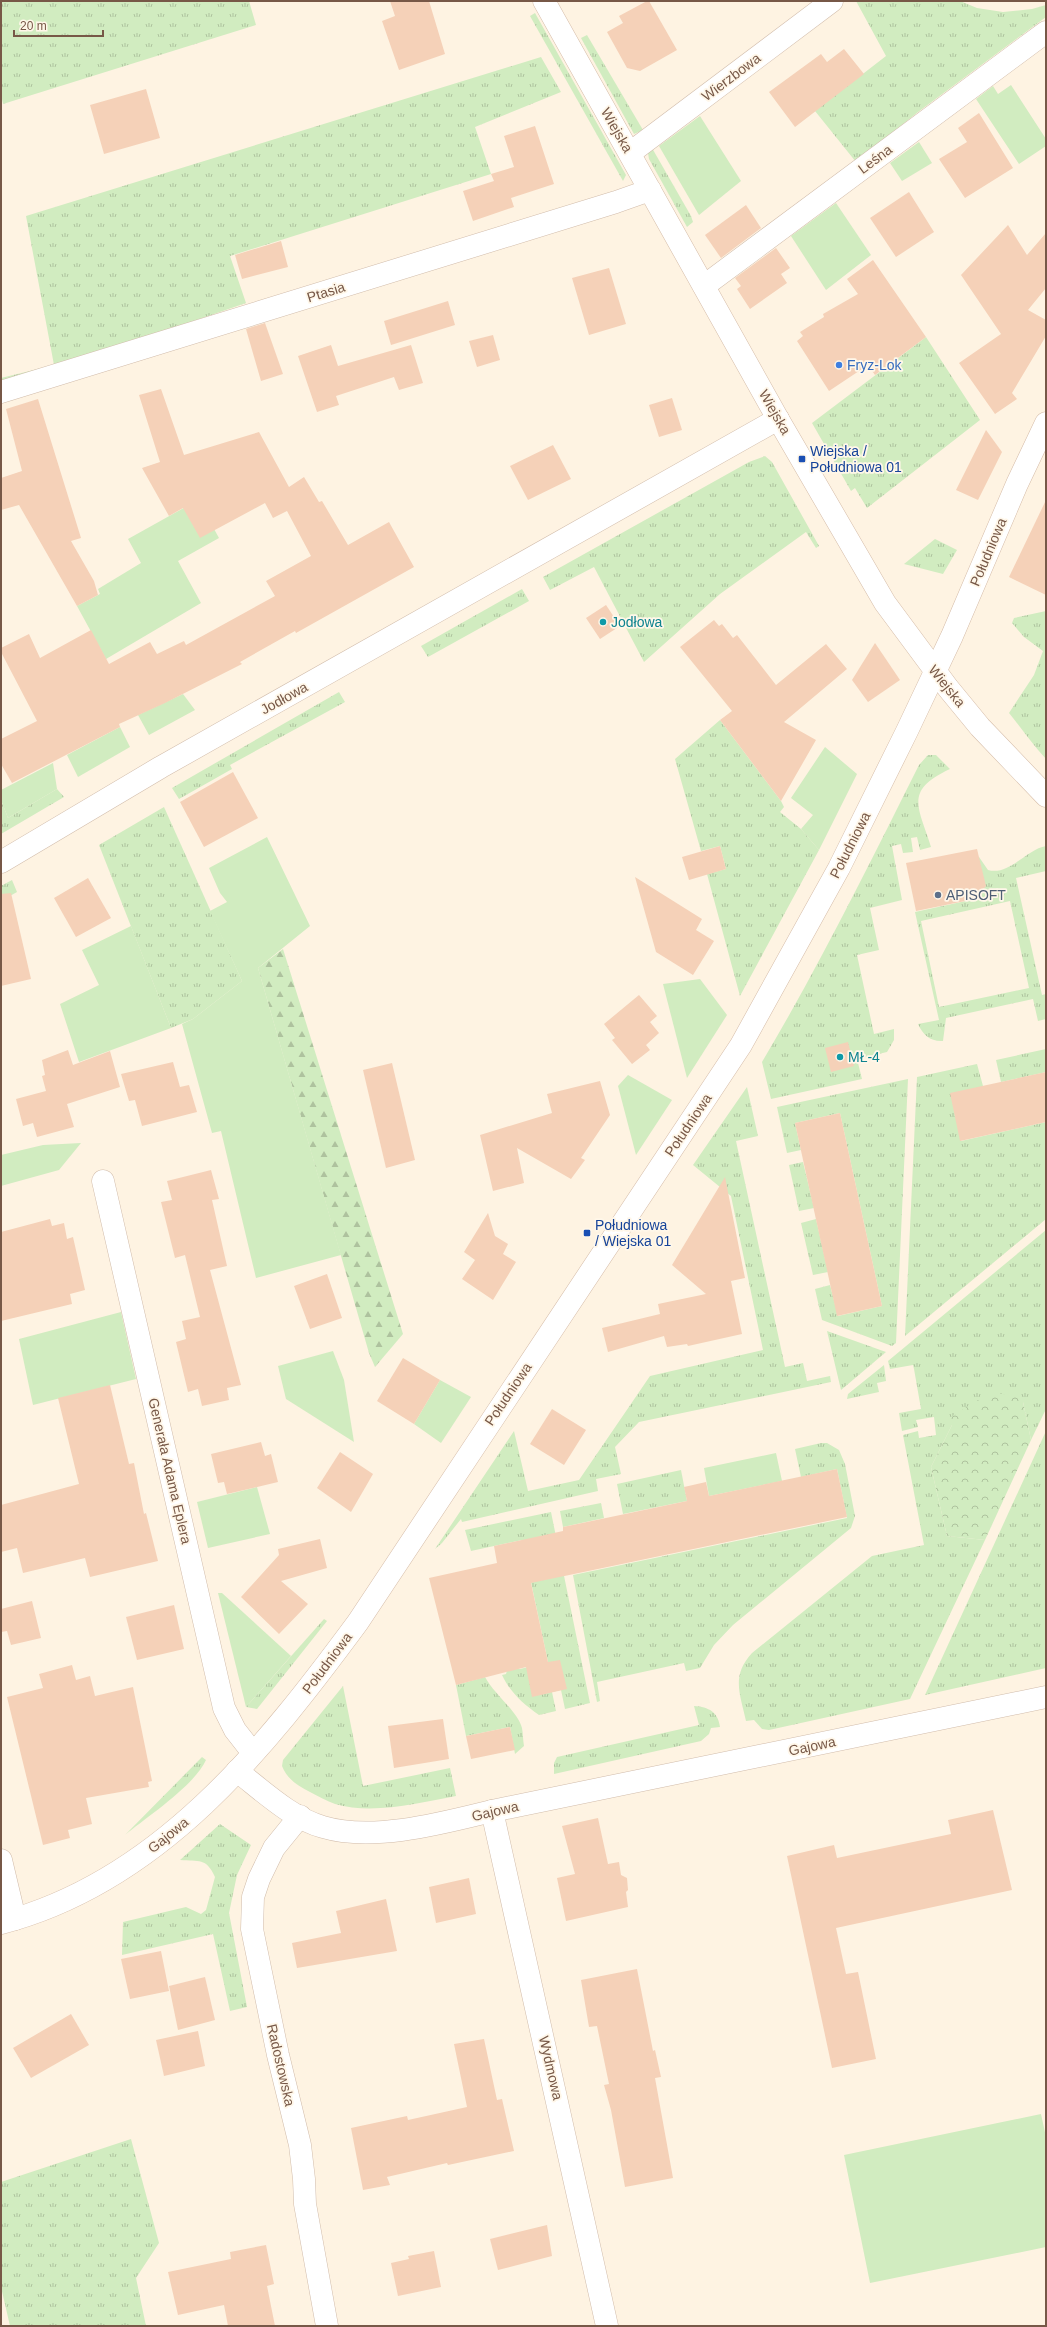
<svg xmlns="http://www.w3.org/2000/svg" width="1047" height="2327" viewBox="0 0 1047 2327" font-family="Arial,sans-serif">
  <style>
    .grass { fill: url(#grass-tufts); fill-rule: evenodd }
    .forest { fill: url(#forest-firs) }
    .park { fill: url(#park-crowns) }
    .garden { fill: #d1ecc0 }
    .building { fill: #f5d1b8 }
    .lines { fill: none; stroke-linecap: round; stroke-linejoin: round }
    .street-casing { stroke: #d1bcab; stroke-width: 23 }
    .secondary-casing { stroke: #d5bca8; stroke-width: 23 }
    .street { stroke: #fff; stroke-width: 22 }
    .secondary { stroke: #fff; stroke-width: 22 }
    .shop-dot { fill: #3f7fe0; stroke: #fff7e9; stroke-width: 1.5 }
    .transit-dot { fill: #1a4fb4; stroke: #fff7e9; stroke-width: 1.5 }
    .culture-dot { fill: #0f9aa8; stroke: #fff7e9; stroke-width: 1.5 }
    .service-dot { fill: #5c6f8a; stroke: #fff7e9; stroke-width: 1.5 }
    .labels { text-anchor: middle; stroke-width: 3.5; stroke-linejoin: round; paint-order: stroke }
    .street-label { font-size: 14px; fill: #775847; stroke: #fff7e9 }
    .shop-label { font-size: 14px; fill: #366cbe; stroke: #fff7e9; text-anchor: start }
    .transit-label { font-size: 14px; fill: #164399; stroke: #fff7e9; text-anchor: start }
    .culture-label { font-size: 14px; fill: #0d838f; stroke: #fff7e9; text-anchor: start }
    .service-label { font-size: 14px; fill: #4e5e75; stroke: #fff7e9; text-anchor: start }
  </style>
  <defs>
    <pattern id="grass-tufts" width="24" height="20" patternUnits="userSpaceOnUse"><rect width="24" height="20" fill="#d1ecc0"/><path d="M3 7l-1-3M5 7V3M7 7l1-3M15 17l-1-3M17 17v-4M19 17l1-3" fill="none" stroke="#aec29e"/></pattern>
    <pattern id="forest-firs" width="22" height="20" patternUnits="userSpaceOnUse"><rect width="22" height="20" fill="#d1ecc0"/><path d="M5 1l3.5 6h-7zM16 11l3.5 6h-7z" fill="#aec29e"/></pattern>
    <pattern id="park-crowns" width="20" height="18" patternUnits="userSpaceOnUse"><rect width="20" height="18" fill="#d1ecc0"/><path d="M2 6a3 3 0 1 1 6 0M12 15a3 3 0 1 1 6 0" fill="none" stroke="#aec29e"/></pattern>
  </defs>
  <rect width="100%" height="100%" fill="#fef3e2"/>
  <g class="grass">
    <path d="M1 1H249L256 25 3 104 1 94Z"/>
    <path d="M856 1H960L977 8 1003 12 1032 9 1046 5V17L918 112 856 162 815 111 886 56Z"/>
    <path d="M535 13 626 175 623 181 530 16Z"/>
    <path d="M587 35 643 130 634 134 581 38Z"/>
    <path d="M541 57 561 92 475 127 491 174 230 256 246 303 57 368 1 383V378L54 365 26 216Z"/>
    <path d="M652 148 691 216 693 222 687 227 649 159 648 153Z"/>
    <path d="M926 337 980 420 867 508 855 488 851 491 812 423Z"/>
    <path d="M765 456 772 462 819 546 816 548 806 532 720 594 644 662 594 567 550 590 543 577 749 462Z"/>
    <path d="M935 539 957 550 943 574 904 564Z"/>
    <path d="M522 589 529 601 428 657 421 646Z"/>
    <path d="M1046 611V759C1032 744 1022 729 1009 713L1034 675 1043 651 1024 637 1012 623 1014 618Z"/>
    <path d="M339 692 345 702 230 765 232 769 179 799 172 788Z"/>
    <path d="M720 720 781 801 784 807 780 812 801 829 819 850 740 996 707 874 726 869 720 846 701 851 675 759Z"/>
    <path d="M928 755H936L950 769C903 791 919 807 931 847L920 850 917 837 911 838 913 852 903 853 901 844 892 846 902 900 870 908 879 950 857 955 874 1034 894 1029V1040L887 1052 857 1059 862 1079 771 1099 762 1062C819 966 869 865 919 765Z"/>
    <path d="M57 789 64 797 1 834V800L8 818Z"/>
    <path d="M164 807 242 981 193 1019 171 1028 99 845Z"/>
    <path d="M1046 846V871L1016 878 1042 995 1046 994V1019L1038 1021 1033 999 946 1018 943 1041C931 1042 923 1035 918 1024L939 1020 915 912 975 899 979 857 988 870C1009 876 1027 849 1046 846ZM1010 901 1029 988 939 1007 921 921Z"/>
    <path d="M12 880 17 892 1 901V886Z"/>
    <path d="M1046 1049V1072L1001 1082 996 1060Z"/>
    <path d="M977 1064 983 1086 961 1141 1046 1122V1219L905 1336 917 1077Z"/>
    <path d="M908 1079 896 1343 892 1346 822 1320 815 1289 830 1285 838 1316 882 1306 840 1113 795 1123 801 1150 787 1153 777 1107Z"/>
    <path d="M747 1087 758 1136 736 1141 785 1367 803 1363 807 1381 830 1376 831 1382 639 1422 615 1447 621 1474 596 1479 598 1491 462 1522 461 1519 442 1543 435 1549 514 1431 528 1491 579 1480 650 1376 763 1350 731 1196 693 1165Z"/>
    <path d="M803 1162 814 1208 799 1211 789 1165Z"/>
    <path d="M816 1219 828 1272 813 1275 801 1223Z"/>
    <path d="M1046 1230V1409L1031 1440 1023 1402 952 1425 931 1467 947 1536 985 1540 910 1699 769 1730 762 1729 754 1720 746 1721C740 1693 731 1676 752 1653L872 1556 924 1545 903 1435 918 1431 919 1438 936 1435 934 1417 916 1420 918 1427 902 1431 899 1413 921 1409 914 1369 913 1365 890 1369 888 1361Z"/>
    <path d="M827 1331 886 1352 841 1390Z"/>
    <path d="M884 1365 886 1381 877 1383 879 1392 847 1399 848 1394Z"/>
    <path d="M1046 1431V1668L925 1695Z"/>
    <path d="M821 1443H827L839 1450 845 1464 855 1516 851 1528 733 1625 714 1645 700 1668 686 1671 684 1663 597 1682 600 1701 597 1702 573 1575 847 1518 837 1469 801 1477 795 1449Z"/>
    <path d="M681 1470 687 1501 623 1514 617 1484Z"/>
    <path d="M601 1503 604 1518 563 1527 560 1511Z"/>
    <path d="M551 1512 590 1703 565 1709 561 1690 552 1692 556 1711 539 1715C523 1704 510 1692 502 1675L506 1674 508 1667 520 1669 548 1662 522 1540 471 1551 465 1530Z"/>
    <path d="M324 1619 327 1621 257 1709 246 1707Z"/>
    <path d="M485 1677C494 1694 518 1712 522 1728 523 1733 523 1741 524 1746L515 1754 510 1727 466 1736 456 1685Z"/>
    <path d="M343 1686 363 1786 450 1768 456 1796C419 1803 373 1815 335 1804 327 1801 318 1796 310 1792 298 1786 287 1779 282 1766L283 1760Z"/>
    <path d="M694 1706C709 1707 718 1712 720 1727L711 1728 709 1734 701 1741 554 1774V1763L557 1757 699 1725Z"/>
    <path d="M202 1757 206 1760C195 1785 147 1817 125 1835Z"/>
    <path d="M220 1824 251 1845 237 1875 229 1913 247 2007 230 2011 213 1934 122 1955 123 1922 186 1907 201 1914 206 1910 215 1877C206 1857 199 1862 180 1860Z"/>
    <path d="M131 2139 159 2243 136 2278 146 2326H10L1 2287V2182Z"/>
  </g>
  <path class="forest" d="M283 949 403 1334 375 1367 369 1353 258 968Z"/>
  <path class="park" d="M989 1393 1016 1395 1023 1402 1031 1440 985 1540 947 1536 931 1467 952 1425 951 1417Z"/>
  <g class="garden">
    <path d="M1011 85 1046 139V146L1019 164 976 99 993 86 998 94Z"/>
    <path d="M700 116 741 181 699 215 659 146Z"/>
    <path d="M919 142 932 163 902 181 890 163Z"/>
    <path d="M836 203 871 255 826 290 791 236Z"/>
    <path d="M198 500 219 538 178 561 201 603 106 659 77 606 100 594 98 589 141 563 128 539Z"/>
    <path d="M183 694 195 710 149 735 138 715Z"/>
    <path d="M120 727 130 747 78 777 67 755Z"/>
    <path d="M825 747 857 774 819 850 801 829 813 815 791 798Z"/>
    <path d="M53 763 57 789 8 818 1 800V790Z"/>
    <path d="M267 837 310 926 258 968 341 1255 256 1278 221 1131 212 1133 182 1024 193 1019 242 981 210 911 227 902 220 893 209 868Z"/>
    <path d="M131 926 171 1028 79 1062 60 1004 99 985 82 950Z"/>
    <path d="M700 979 727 1015 687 1078 663 984Z"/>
    <path d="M628 1075 672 1100 636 1155 618 1086Z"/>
    <path d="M81 1143 59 1170 1 1186V1155L43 1145Z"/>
    <path d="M121 1312 136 1379 33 1405 19 1339Z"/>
    <path d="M333 1351 344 1380 354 1442 286 1399 278 1366Z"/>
    <path d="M440 1380 471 1397 441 1443 414 1424Z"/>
    <path d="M776 1453 782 1481 709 1496 704 1468Z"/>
    <path d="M257 1487 270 1534 208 1548 197 1502Z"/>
    <path d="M218 1593H222L291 1656 246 1707Z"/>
    <path d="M1041 2114 1046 2137V2247L870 2283 844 2155Z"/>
  </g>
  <g class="building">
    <path d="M390 1H429L445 54 399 70 382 21 395 16Z"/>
    <path d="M647 1H649L677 50 640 71 627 68 607 32 623 23 619 16Z"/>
    <path d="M844 49 864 74 795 127 769 92 821 54 827 62Z"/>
    <path d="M146 89 160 138 104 154 90 105Z"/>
    <path d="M979 113 1013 168 965 198 939 159 967 142 958 128Z"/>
    <path d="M535 126 554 184 511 198 514 207 473 221 463 191 494 181 491 174 514 167 504 136Z"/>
    <path d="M909 192 934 232 896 257 870 218Z"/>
    <path d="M746 205 761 228 721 258 705 235Z"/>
    <path d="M1008 225 1027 255 1046 233V288L1028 310 1046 320V336L1012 393 1017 399 995 414 959 363 1001 334 961 275Z"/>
    <path d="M281 241 288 267 242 279 235 255Z"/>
    <path d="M776 248 790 268 781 274 787 283 750 309 737 289 741 286 735 278Z"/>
    <path d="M873 260 926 337 875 375 868 365 829 391 797 341 803 336 800 332 824 317 823 314 858 294 847 279Z"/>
    <path d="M609 268 626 324 589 335 572 278Z"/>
    <path d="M448 301 455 325 391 345 384 321Z"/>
    <path d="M265 323 283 374 261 381 246 329Z"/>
    <path d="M493 335 500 360 477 367 469 341Z"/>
    <path d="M331 345 338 366 411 345 423 383 399 390 394 377 336 396 339 405 317 412 298 356Z"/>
    <path d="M161 389 184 455 259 432 289 487 304 477 319 502 322 501 348 545 389 522 414 567 296 633 295 631 240 662 242 664 165 703 119 724 120 727 12 783 1 764V739L37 721 1 652V648L29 634 40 658 91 630 109 664 150 642 157 654 184 641 186 645 275 596 266 581 311 556 287 511 273 518 265 503 200 538 183 508 169 516 142 468 160 462 139 395Z"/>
    <path d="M672 398 682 430 659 437 649 405Z"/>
    <path d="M38 399 81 538 71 541 94 581 98 595 77 606 19 505 1 510V478L22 471 6 409Z"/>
    <path d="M986 430 1002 452 978 500 956 490Z"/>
    <path d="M553 445 571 479 528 500 510 466Z"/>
    <path d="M1046 500V595L1009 577Z"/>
    <path d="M606 605 620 626 600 639 586 618Z"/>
    <path d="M714 620 719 626 722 624 733 638 737 635 776 685 826 644 847 669 784 722 816 740 781 801 720 720 732 711 680 647Z"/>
    <path d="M875 643 900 680 868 702 852 680Z"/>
    <path d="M233 772 258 818 204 847 180 802Z"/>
    <path d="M720 846 726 869 689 880 682 857Z"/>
    <path d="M977 849 986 886 975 899 916 911 906 863Z"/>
    <path d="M635 877 702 919 696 930 714 941 693 975 656 952Z"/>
    <path d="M88 878 111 918 76 937 54 898Z"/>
    <path d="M11 893 31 979 1 986V894Z"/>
    <path d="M639 995 657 1016 650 1022 659 1033 646 1045 650 1050 632 1064 612 1040 615 1038 604 1024Z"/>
    <path d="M848 1042 854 1066 831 1072 825 1048Z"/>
    <path d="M68 1050 73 1065 110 1051 120 1087 67 1104 74 1127 37 1137 33 1123 23 1126 16 1099 46 1091 42 1076 45 1075 42 1060Z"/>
    <path d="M173 1062 180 1087 189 1085 197 1112 142 1126 135 1100 129 1101 121 1074Z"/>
    <path d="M392 1063 415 1160 386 1168 363 1070Z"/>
    <path d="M1046 1072V1122L960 1141 950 1093Z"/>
    <path d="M600 1081 610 1115 581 1158 585 1160 571 1179 517 1148 524 1183 493 1191 480 1135 552 1113 547 1094Z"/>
    <path d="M840 1113 882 1306 837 1316 795 1123Z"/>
    <path d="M211 1170 219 1199 212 1200 227 1266 210 1270 241 1385 227 1388 229 1400 202 1406 198 1389 188 1392 176 1342 186 1339 182 1321 200 1317 185 1255 175 1258 161 1202 172 1200 167 1181Z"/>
    <path d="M725 1177 745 1278 731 1281 742 1334 688 1346 687 1344 667 1347 664 1336 608 1352 602 1328 660 1314 658 1304 706 1294 672 1265Z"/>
    <path d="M488 1213 495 1236 508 1244 503 1254 516 1262 493 1300 462 1279 475 1260 464 1252Z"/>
    <path d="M50 1219 52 1226 64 1223 67 1239 73 1237 85 1290 70 1294 72 1304 1 1321V1232Z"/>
    <path d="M327 1274 342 1318 310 1329 294 1286Z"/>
    <path d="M403 1358 440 1380 414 1424 377 1401Z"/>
    <path d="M110 1385 129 1464 134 1463 144 1514 146 1513 158 1561 90 1577 85 1558 23 1573 17 1548 1 1552V1505L79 1484 58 1398Z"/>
    <path d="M552 1409 586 1430 564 1465 530 1444Z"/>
    <path d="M261 1442 265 1456 271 1454 278 1482 227 1494 224 1482 218 1483 211 1454Z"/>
    <path d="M340 1452 373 1474 351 1512 317 1488Z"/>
    <path d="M837 1469 847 1517 531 1583 548 1662 560 1660 567 1689 532 1697 526 1667 456 1685 429 1578 497 1563 494 1546 563 1531V1527L687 1501 684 1487 706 1482 709 1496Z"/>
    <path d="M320 1539 327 1568 281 1581 308 1604 279 1634 241 1597 279 1555 278 1549Z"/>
    <path d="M32 1601 41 1638 11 1645 7 1631 1 1632V1609Z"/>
    <path d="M174 1605 184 1649 137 1660 126 1617Z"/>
    <path d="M72 1665 76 1680 90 1676 95 1696 133 1687 152 1781 148 1782 149 1787 86 1798 92 1824 68 1830 70 1838 43 1845 7 1697 43 1688 39 1674Z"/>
    <path d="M443 1719 449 1759 394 1768 388 1726Z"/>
    <path d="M510 1727 515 1750 471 1759 466 1736Z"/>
    <path d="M993 1810 1012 1890 836 1928 846 1974 858 1972 876 2059 832 2068 787 1856 834 1845 837 1858 951 1834 948 1820Z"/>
    <path d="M598 1818 608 1864 619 1862 621 1875 627 1878 628 1890 626 1892 628 1907 566 1921 557 1878 575 1874 562 1826Z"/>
    <path d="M469 1878 476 1914 436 1923 429 1887Z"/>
    <path d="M386 1899 397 1951 297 1968 292 1943 341 1933 336 1911Z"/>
    <path d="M161 1951 169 1991 130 1999 121 1959Z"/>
    <path d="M637 1969 653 2051 655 2050 661 2077 655 2078 673 2178 625 2187 611 2110 604 2085 609 2084 597 2026 589 2027 581 1980Z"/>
    <path d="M205 1977 215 2020 178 2030 169 1986Z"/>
    <path d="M71 2014 89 2045 31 2078 13 2048Z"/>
    <path d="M198 2031 205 2066 164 2076 156 2040Z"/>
    <path d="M484 2039 497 2100 502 2099 514 2151 448 2165 447 2163 387 2177 390 2185 363 2190 351 2128 407 2116 408 2120 467 2107 454 2044Z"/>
    <path d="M547 2225 552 2256 498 2270 490 2239Z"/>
    <path d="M266 2245 274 2284 267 2286 275 2326H228L224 2305 178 2315 168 2272 231 2259 230 2252Z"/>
    <path d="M434 2251 441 2287 398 2296 391 2263 409 2259 408 2256Z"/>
  </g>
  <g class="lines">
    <g class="street-casing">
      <g id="street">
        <path d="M630 153 832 1"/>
        <path d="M704 286 1046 32"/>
        <path d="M1 392 616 202 650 190"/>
        <path d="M1 862 161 767 778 419"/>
        <path d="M103 1181 224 1708 235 1730 253 1753"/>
        <path d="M237 1771C263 1791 291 1818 323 1827 373 1842 443 1823 492 1811L1046 1697"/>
        <path d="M492 1811 607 2326"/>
        <path d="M300 1816 274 1848 259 1879 253 1897 252 1929 278 2055 300 2145 304 2179 305 2204 327 2326"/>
        <path d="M1 1860 15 1919"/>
      </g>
    </g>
    <g class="secondary-casing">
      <g id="secondary">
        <path d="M544 1 778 419 885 603 948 688 980 727 1046 796"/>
        <path d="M1 1923C159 1882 265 1748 358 1622L741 1045 839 868 907 731 952 636 1017 484 1046 423"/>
      </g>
    </g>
    <use href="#street" class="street"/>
    <use href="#secondary" class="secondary"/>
  </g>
  <circle class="shop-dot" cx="839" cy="365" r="4"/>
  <g class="transit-dot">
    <rect x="798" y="455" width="8" height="8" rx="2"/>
    <rect x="583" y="1229" width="8" height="8" rx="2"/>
  </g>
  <g class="culture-dot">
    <circle cx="603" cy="622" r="4"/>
    <circle cx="840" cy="1057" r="4"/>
  </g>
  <circle class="service-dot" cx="938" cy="895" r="4"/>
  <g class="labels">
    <g class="street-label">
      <text transform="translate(731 77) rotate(-37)" y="5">Wierzbowa</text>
      <text transform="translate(617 130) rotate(60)" y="5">Wiejska</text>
      <text transform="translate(875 159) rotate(-37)" y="5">Leśna</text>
      <text transform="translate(326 292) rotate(-17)" y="5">Ptasia</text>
      <text transform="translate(775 412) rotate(60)" y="5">Wiejska</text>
      <text transform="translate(988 552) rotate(-67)" y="5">Południowa</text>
      <text transform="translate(947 686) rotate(51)" y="5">Wiejska</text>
      <text transform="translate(284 698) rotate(-29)" y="5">Jodłowa</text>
      <text transform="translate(850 845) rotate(-63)" y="5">Południowa</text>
      <text transform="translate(688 1125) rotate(-56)" y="5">Południowa</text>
      <text transform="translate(508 1394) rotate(-56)" y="5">Południowa</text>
      <text transform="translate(170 1471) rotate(77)" y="5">Generała Adama Eplera</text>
      <text transform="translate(327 1663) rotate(-53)" y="5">Południowa</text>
      <text transform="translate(812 1746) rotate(-12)" y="5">Gajowa</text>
      <text transform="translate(495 1811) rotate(-13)" y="5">Gajowa</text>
      <text transform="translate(168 1835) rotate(-39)" y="5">Gajowa</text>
      <text transform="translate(281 2065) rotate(77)" y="5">Radostowska</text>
      <text transform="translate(551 2068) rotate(77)" y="5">Wydmowa</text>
    </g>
    <g class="shop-label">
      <text x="847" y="370">Fryz-Lok</text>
    </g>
    <g class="transit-label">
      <text x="810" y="456">Wiejska /<tspan x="810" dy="16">Południowa 01</tspan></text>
      <text x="595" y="1230">Południowa<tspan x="595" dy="16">/ Wiejska 01</tspan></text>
    </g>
    <g class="culture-label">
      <text x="611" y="627">Jodłowa</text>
      <text x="848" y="1062">MŁ-4</text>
    </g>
    <g class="service-label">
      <text x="946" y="900">APISOFT</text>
    </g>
  </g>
  <rect width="1047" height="2327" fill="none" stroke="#775847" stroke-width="4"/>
  <path d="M14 30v6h89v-6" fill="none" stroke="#775847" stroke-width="2"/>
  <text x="20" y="30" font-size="12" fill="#775847" stroke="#fff7e9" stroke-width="3" paint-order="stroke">20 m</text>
</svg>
